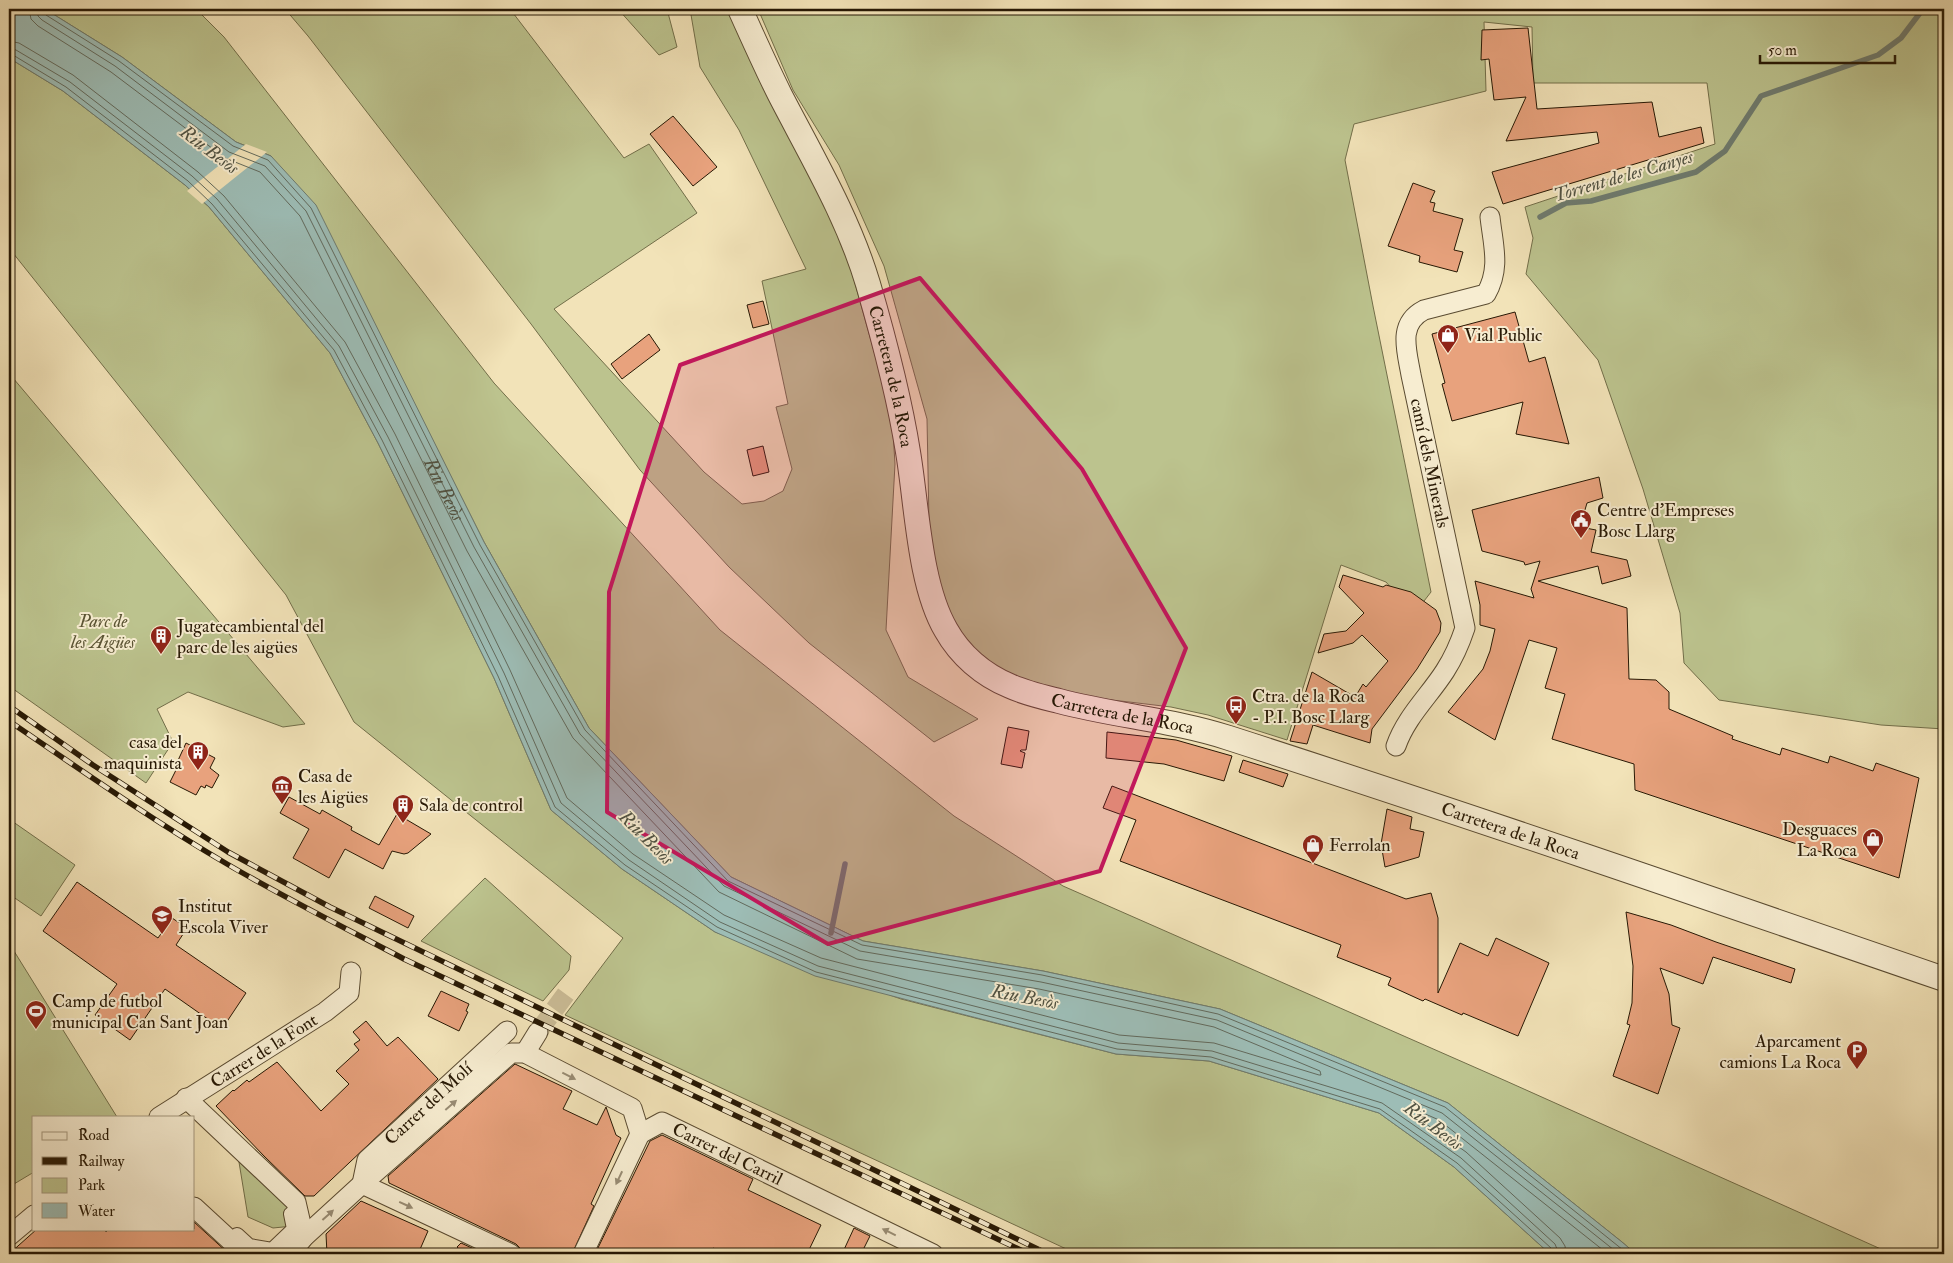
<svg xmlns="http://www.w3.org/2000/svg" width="1953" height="1263" viewBox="0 0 1953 1263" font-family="'IM FELL Double Pica',serif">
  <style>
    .green { fill: #bcc38e; stroke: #726e49 }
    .water { fill: #9dbdb6; stroke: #6e7b6f }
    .pier { fill: #f2e3b8 }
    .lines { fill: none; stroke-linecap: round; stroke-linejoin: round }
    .shore { stroke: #626a5d; stroke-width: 1 }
    .stream { stroke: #6e7b6f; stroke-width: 5.5 }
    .building { fill: #e8a27d; stroke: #271804 }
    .minor-tunnel { stroke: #c9ba94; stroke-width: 19; stroke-dasharray: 19 9; stroke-linecap: butt }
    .pedestrian-casing { stroke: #5a4b31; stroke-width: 16 }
    .minor-casing { stroke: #5a4b31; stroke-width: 21 }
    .tertiary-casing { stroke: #5a4b31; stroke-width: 26 }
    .pedestrian { stroke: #f7edd1; stroke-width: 14 }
    .minor { stroke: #f7edd1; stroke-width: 19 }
    .tertiary { stroke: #f7edd1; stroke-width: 24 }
    .rail-casing { stroke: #271804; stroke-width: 5.5 }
    .rail { stroke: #f7edd1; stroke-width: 4; stroke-dasharray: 11; stroke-linecap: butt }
    .oneway { fill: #998d75 }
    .marked { fill: #c2185b; fill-opacity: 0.2; stroke: #c2185b; stroke-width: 4; stroke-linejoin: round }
    .labels { text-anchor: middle; stroke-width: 4; stroke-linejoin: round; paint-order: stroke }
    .poi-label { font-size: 18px; fill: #271804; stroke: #f7edd1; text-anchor: start }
    .street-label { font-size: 18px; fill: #271804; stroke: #f7edd1 }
    .park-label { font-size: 18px; font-style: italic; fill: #5b5434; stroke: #f7edd1 }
    .water-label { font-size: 19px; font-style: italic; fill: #505242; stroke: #f7edd1 }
  </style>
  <rect width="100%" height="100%" fill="#f2e3b8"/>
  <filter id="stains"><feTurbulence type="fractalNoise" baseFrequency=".004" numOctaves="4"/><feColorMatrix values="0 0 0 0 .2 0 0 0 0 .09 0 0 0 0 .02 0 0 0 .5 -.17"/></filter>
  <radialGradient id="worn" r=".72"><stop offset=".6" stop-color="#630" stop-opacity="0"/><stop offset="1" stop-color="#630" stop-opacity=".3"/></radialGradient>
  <g class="green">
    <path d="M45 9H196L224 37 494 383 720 630 954 816 1063 886 1506 1081 1892 1254H1636L1622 1242 1448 1103 1220 1009 1043 971 863 941 731 877 589 728 484 542 418 411 271 156 236 142 122 57Z"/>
    <path d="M285 9H510L624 158 649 144 697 213 554 309 704 472 742 504 764 501 783 491 792 469 776 407 788 404 762 281 806 269 739 130 700 67 690 9H731L841 233 892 416 895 464 886 630 908 677 978 719 934 742 809 643 729 567 640 470 531 324 308 36Z"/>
    <path d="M618 9H667L677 47 659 55Z"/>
    <path d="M758 9H1944V729L1881 725 1719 700 1684 663 1680 613 1643 489 1598 360 1526 274 1533 238 1525 207 1715 144 1707 83H1533L1532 27 1484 22 1486 91 1354 124 1345 160 1373 306 1431 592 1414 614 1386 582 1341 565 1287 740 1208 715 1171 707 1062 694 975 670 931 624 927 419 884 266 839 165 793 90Z"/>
    <path d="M9 58 63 91 185 185 209 207 330 353 378 443 494 678 551 810 622 869 715 932 901 999 1116 1054 1209 1061 1379 1113 1454 1167 1550 1254H1077L565 1015 623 938 354 722 286 595 9 248Z"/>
    <path d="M9 377 13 378 305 724 283 727 188 692 157 709 173 742 146 783 9 686Z"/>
    <path d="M9 819 75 865 41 916 9 894Z"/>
    <path d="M485 878 571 956 569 970 543 1001 421 941Z"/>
    <path d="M9 943 117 1117H34V1172L9 1187Z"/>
    <path d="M238 1156 292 1206 293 1226 273 1228 248 1217Z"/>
  </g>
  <path class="water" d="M9 9H45L122 57 236 142 271 156 316 205 484 542 589 728 731 877 863 941 1043 971 1220 1009 1448 1103 1622 1242 1636 1254H1550L1454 1167 1379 1113 1209 1061 1116 1054 815 976 715 932 622 869 551 810 494 678 378 443 330 353 209 207 185 185 63 91 9 58Z"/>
  <path class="pier" d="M246 144 267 152 202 204 187 191Z"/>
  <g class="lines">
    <g class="shore">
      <path id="s1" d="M37 9 38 16 42 20 115 66 229 152 265 166 306 211 474 547 580 734 724 886 860 951 1041 982 1217 1020 1442 1113 1619 1254"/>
      <path d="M43 9 46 15 119 61 233 146 268 160 311 208 480 545 585 730 728 881 862 945 1042 975 1218 1014 1445 1107 1628 1254"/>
      <path d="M9 41 19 43 73 75 198 172 224 196 345 342 395 434 510 670 567 798 633 854 724 915 821 958 1119 1035 1214 1043 1319 1075H1321L1320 1071 1214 1027 1039 989 857 959 719 892 573 738 467 551 300 216 260 172 225 158 111 72 38 26 31 19 29 9"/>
      <path d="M9 48 16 50 70 82 192 176 217 199 339 346 388 437 504 673 561 803 629 860 720 922 818 966 1118 1043 1212 1051 1382 1103 1461 1158 1555 1244 1559 1254"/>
      <path d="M9 55H13L66 87 188 181 212 204 334 350 382 440 498 676 555 807 625 865 717 927 816 972 1117 1049 1211 1057 1380 1109 1457 1163 1551 1248 1553 1254"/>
      <path d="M1566 1254 1565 1246 1560 1238 1466 1152 1412 1114 1411 1110 1414 1109 1439 1120 1608 1254"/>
    </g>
    <g class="stream">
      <path d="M1475 9 1476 12"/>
      <path d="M1540 217 1566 203 1591 201 1696 172 1725 151 1761 96 1878 55 1901 38 1923 9"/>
      <path d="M831 933 845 864"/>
    </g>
  </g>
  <g class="building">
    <path d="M1528 28 1537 109 1652 102 1659 137 1701 127 1704 143 1503 204 1492 172 1599 143 1597 132 1506 141 1526 97 1494 100 1489 59 1481 60 1482 30Z"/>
    <path d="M673 116 717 167 693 186 650 134Z"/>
    <path d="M1413 183 1435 191 1430 202 1435 203 1433 211 1463 219 1454 250 1463 252 1457 272 1419 262 1420 256 1388 246Z"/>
    <path d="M763 301 769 324 753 328 747 305Z"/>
    <path d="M1515 312 1529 362 1545 357 1569 444 1516 434 1523 402 1452 421 1442 384 1445 383 1432 334Z"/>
    <path d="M649 334 660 350 622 379 611 364Z"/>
    <path d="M763 446 769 472 753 476 747 450Z"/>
    <path d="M1599 477 1603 498 1587 503 1580 527 1596 530 1591 552 1627 560 1631 576 1602 584 1598 566 1538 581 1627 608 1629 679 1656 680 1669 692V709L1733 736 1732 739 1780 755 1782 748 1828 763 1830 756 1873 771 1876 763 1919 778 1899 878 1635 790 1634 764 1552 739 1565 694 1545 688 1557 648 1529 640 1495 740 1448 712 1483 669 1490 651 1495 629 1480 625V605L1475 581 1534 598 1531 589 1540 561 1525 565 1524 562 1482 551 1472 510Z"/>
    <path d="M1343 575 1383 587 1386 585 1411 592 1436 610 1441 623 1440 632 1417 669 1372 729 1370 743 1313 725 1307 744 1290 741 1312 672 1355 697 1363 684 1366 687 1388 661 1362 635 1353 643 1318 653 1324 634 1346 631 1364 613 1339 587Z"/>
    <path d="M1008 727 1029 731 1026 750H1021L1020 751 1025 753 1022 768 1001 764Z"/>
    <path d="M1107 732 1176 740 1232 756 1224 781 1164 764 1106 758Z"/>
    <path d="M186 743 215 758 210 768 219 775 212 788 206 785 205 788 201 786 196 795 170 782 177 768 175 767Z"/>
    <path d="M1243 760 1288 774 1283 787 1239 772Z"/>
    <path d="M1112 786 1406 899 1431 893 1438 918V993L1460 943 1488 956 1496 938 1549 963 1518 1036 1463 1013 1462 1015 1425 999 1423 1001 1388 985 1391 978 1337 957 1341 945 1120 861 1136 820 1103 808Z"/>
    <path d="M289 797 320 814 322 810 352 827 351 830 379 845 397 814 431 834 408 853 404 854 392 851 383 869 345 849 329 878 293 858 309 829 280 813Z"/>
    <path d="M1387 809 1412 817 1410 829 1424 832 1419 857 1385 867 1381 844Z"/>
    <path d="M77 882 158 938 172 918 187 928 176 945 246 993 222 1029 165 989 130 1040 95 1015 117 984 43 931Z"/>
    <path d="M375 896 414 916 408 928 369 908Z"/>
    <path d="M1626 912 1671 925 1716 942 1795 969 1791 983 1713 957 1703 984 1660 968 1669 994 1672 1025 1680 1028 1658 1094 1613 1076 1630 1025 1627 1024 1632 1003 1633 966Z"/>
    <path d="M441 991 469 1004 466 1011 468 1012 459 1031 428 1016Z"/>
    <path d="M366 1021 387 1046 398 1037 438 1079 314 1196H305L264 1156 216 1106 233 1090 234 1091 247 1080 249 1082 277 1062 321 1111 349 1084 336 1071 359 1050 354 1044 360 1040 353 1032Z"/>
    <path d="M515 1064 572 1091 563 1109 597 1125 606 1107 616 1135 621 1138 591 1204 594 1206 572 1254H522L520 1248 516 1244 389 1183 388 1176Z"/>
    <path d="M662 1135 753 1179 748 1190 821 1225 807 1254H726L713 1248 711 1254H595L650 1141Z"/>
    <path d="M361 1201 428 1231 418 1254H327L326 1234Z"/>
    <path d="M194 1222 229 1254H9L37 1229H104L106 1232 109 1229H194Z"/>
    <path d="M854 1228 870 1236 861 1254H842Z"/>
    <path d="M461 1243 485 1254H465L457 1247Z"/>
  </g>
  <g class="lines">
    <path class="minor-tunnel" d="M538 1032 571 987"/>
    <g class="pedestrian-casing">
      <path id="pedestrian" d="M237 1235 249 1246 272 1250 294 1229 291 1214"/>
    </g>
    <g class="minor-casing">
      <g id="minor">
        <path d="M1396 746C1406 717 1429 696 1445 671 1454 657 1460 643 1465 628L1411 375C1407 351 1397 324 1424 310L1486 294C1501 268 1493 245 1490 217"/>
        <path d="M525 1053 538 1032"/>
        <path d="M186 1098 296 1202 304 1237"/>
        <path id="s2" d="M159 1117 325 1012 349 993 351 972"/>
        <path id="s3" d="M640 1134 662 1122 933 1254"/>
        <path id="s4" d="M362 1184 367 1160 507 1031"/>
        <path d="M362 1184 511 1254"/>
        <path d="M194 1207 245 1254"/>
        <path d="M9 1236 34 1215"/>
        <path d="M290 1254 304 1237 362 1184 511 1053H525L632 1108 640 1134"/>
        <path d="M583 1254 640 1134"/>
      </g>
    </g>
    <g class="tertiary-casing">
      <g id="tertiary">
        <path id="s5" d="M740 9C753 38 766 67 780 95 812 157 848 217 868 284 884 339 899 395 908 452 917 505 919 584 946 630 960 655 983 675 1010 686 1025 693 1043 697 1059 701 1115 716 1174 720 1229 738 1468 815 1706 897 1944 979"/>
      </g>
    </g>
    <use href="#pedestrian" class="pedestrian"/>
    <use href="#minor" class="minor"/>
    <use href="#tertiary" class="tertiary"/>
    <g class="rail-casing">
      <g id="rail">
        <path d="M9 706 93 765 228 852 330 907 1048 1254"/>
        <path d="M9 721C81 770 152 820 227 864 285 898 345 928 404 959L1029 1254"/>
      </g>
    </g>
    <use href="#rail" class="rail"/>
  </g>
  <defs><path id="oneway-solid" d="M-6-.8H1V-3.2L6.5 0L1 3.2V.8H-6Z" transform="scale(1.25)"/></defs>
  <g class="oneway">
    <use href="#oneway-solid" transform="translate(569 1076) rotate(27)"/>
    <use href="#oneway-solid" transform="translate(451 1105) rotate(-41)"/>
    <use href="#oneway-solid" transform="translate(619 1178) rotate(115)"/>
    <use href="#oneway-solid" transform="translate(406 1205) rotate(25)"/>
    <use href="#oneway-solid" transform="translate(328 1215) rotate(-42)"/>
    <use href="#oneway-solid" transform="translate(889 1232) rotate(-154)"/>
  </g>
  <path class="marked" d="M920 278 1082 469 1186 648 1100 871 828 944 607 812 609 592 680 365Z"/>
  <defs>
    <g id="shop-pin" transform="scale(1.125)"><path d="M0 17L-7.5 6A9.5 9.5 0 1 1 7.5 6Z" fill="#8f2418" stroke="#f7edd1"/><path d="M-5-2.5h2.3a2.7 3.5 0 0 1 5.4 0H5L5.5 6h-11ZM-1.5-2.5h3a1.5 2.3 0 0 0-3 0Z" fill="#fff"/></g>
    <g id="civic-pin" transform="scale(1.125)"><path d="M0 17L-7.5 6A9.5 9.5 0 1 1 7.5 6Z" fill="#8f2418" stroke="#f7edd1"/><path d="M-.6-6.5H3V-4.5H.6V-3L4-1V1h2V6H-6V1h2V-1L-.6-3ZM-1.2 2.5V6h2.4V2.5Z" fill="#fff"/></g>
    <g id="building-pin" transform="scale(1.125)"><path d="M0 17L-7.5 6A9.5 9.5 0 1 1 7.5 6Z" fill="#8f2418" stroke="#f7edd1"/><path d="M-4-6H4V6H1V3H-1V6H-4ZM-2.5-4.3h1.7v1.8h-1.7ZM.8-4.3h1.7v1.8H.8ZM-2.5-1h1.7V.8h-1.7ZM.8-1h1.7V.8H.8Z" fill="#fff"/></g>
    <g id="bus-pin" transform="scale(1.125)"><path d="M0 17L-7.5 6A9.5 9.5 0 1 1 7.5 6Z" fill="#8f2418" stroke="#f7edd1"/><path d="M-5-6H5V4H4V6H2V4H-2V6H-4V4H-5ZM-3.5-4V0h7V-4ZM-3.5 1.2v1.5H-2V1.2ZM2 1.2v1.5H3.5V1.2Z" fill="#fff"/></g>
    <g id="museum-pin" transform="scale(1.125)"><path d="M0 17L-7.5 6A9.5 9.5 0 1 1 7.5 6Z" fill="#8f2418" stroke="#f7edd1"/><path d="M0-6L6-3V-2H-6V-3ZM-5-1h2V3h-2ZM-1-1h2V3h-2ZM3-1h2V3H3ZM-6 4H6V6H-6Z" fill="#fff"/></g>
    <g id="school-pin" transform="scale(1.125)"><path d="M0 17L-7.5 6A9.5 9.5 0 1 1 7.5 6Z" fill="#8f2418" stroke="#f7edd1"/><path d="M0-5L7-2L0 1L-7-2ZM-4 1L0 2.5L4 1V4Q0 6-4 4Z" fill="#fff"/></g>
    <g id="stadium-pin" transform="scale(1.125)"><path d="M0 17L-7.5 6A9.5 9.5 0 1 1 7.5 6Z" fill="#8f2418" stroke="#f7edd1"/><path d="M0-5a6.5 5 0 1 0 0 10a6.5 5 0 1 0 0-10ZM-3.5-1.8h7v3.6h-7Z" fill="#fff"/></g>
    <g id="parking-pin" transform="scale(1.125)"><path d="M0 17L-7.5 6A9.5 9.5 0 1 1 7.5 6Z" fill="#8f2418" stroke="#f7edd1"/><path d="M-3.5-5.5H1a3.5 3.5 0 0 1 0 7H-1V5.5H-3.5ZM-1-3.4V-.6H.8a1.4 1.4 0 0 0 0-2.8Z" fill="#fff"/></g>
  </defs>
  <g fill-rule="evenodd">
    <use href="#shop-pin" x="1448" y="335"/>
    <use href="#civic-pin" x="1581" y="520"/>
    <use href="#building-pin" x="161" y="636"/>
    <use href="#bus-pin" x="1236" y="706"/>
    <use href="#building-pin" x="198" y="752"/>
    <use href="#museum-pin" x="282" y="786"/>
    <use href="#building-pin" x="403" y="805"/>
    <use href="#shop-pin" x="1873" y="839"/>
    <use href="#shop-pin" x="1313" y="845"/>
    <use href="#school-pin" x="162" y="916"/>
    <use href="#stadium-pin" x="36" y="1011"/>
    <use href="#parking-pin" x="1857" y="1051"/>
  </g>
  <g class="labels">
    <g class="poi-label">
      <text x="1464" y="341">Vial Public</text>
      <text x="1597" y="516">Centre d'Empreses<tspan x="1597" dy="21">Bosc Llarg</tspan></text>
      <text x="177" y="632">Jugatecambiental del<tspan x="177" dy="21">parc de les aigües</tspan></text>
      <text x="1252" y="702">Ctra. de la Roca<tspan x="1252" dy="21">- P.I. Bosc Llarg</tspan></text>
      <text x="182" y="748" text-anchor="end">casa del<tspan x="182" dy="21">maquinista</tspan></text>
      <text x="298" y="782">Casa de<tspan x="298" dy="21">les Aigües</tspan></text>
      <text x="419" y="811">Sala de control</text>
      <text x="1857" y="835" text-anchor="end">Desguaces<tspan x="1857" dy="21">La Roca</tspan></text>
      <text x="1329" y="851">Ferrolan</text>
      <text x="178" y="912">Institut<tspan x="178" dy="21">Escola Viver</tspan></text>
      <text x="52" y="1007">Camp de futbol<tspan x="52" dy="21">municipal Can Sant Joan</tspan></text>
      <text x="1841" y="1047" text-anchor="end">Aparcament<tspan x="1841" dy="21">camions La Roca</tspan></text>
    </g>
    <g class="street-label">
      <text dy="6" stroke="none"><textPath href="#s5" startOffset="399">Carretera de la Roca</textPath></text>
      <text transform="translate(1430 463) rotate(78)" y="6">camí dels Minerals</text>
      <text dy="6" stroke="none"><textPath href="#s5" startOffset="862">Carretera de la Roca</textPath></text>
      <text dy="6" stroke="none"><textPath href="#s5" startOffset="1268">Carretera de la Roca</textPath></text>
      <text dy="6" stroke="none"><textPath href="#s2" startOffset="124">Carrer de la Font</textPath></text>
      <text dy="6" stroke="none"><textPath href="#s4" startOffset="108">Carrer del Molí</textPath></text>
      <text dy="6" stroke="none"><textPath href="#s3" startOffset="98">Carrer del Carril</textPath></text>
    </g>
    <g class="park-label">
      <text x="103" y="627">Parc de<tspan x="103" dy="21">les Aigües</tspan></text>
    </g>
    <g class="water-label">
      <text transform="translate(210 149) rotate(37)" y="7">Riu Besòs</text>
      <text transform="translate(1623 175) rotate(-16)" y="7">Torrent de les Canyes</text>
      <text dy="7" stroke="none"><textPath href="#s1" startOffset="652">Riu Besòs</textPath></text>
      <text transform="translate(647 837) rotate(45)" y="7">Riu Besòs</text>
      <text transform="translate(1025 996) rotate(11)" y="7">Riu Besòs</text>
      <text transform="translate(1434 1125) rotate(37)" y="7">Riu Besòs</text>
    </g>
  </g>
  <rect width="1953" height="1263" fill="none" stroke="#f2e3b8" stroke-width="30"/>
  <rect x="10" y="10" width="1933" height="1243" fill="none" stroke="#271804" stroke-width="2.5"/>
  <rect x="15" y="15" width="1923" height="1233" fill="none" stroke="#271804"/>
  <rect x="32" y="1116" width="162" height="115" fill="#f7edd1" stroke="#a4987f"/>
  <rect x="42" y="1132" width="25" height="8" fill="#f7edd1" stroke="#a4987f"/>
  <text x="78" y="1140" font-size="15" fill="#271804">Road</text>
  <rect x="42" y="1157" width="25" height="8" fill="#271804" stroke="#a4987f"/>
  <text x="78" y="1166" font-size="15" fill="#271804">Railway</text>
  <rect x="42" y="1178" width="25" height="15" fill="#bcc38e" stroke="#a4987f"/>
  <text x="78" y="1190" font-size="15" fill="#271804">Park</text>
  <rect x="42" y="1203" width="25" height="15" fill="#9dbdb6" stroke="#a4987f"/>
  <text x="78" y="1216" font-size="15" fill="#271804">Water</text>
  <path d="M1760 55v8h135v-8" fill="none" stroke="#271804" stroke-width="2.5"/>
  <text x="1768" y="55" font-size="15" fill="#271804" stroke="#f7edd1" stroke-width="4" paint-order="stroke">50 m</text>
  <rect width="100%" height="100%" filter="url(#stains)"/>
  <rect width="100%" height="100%" fill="url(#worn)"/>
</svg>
